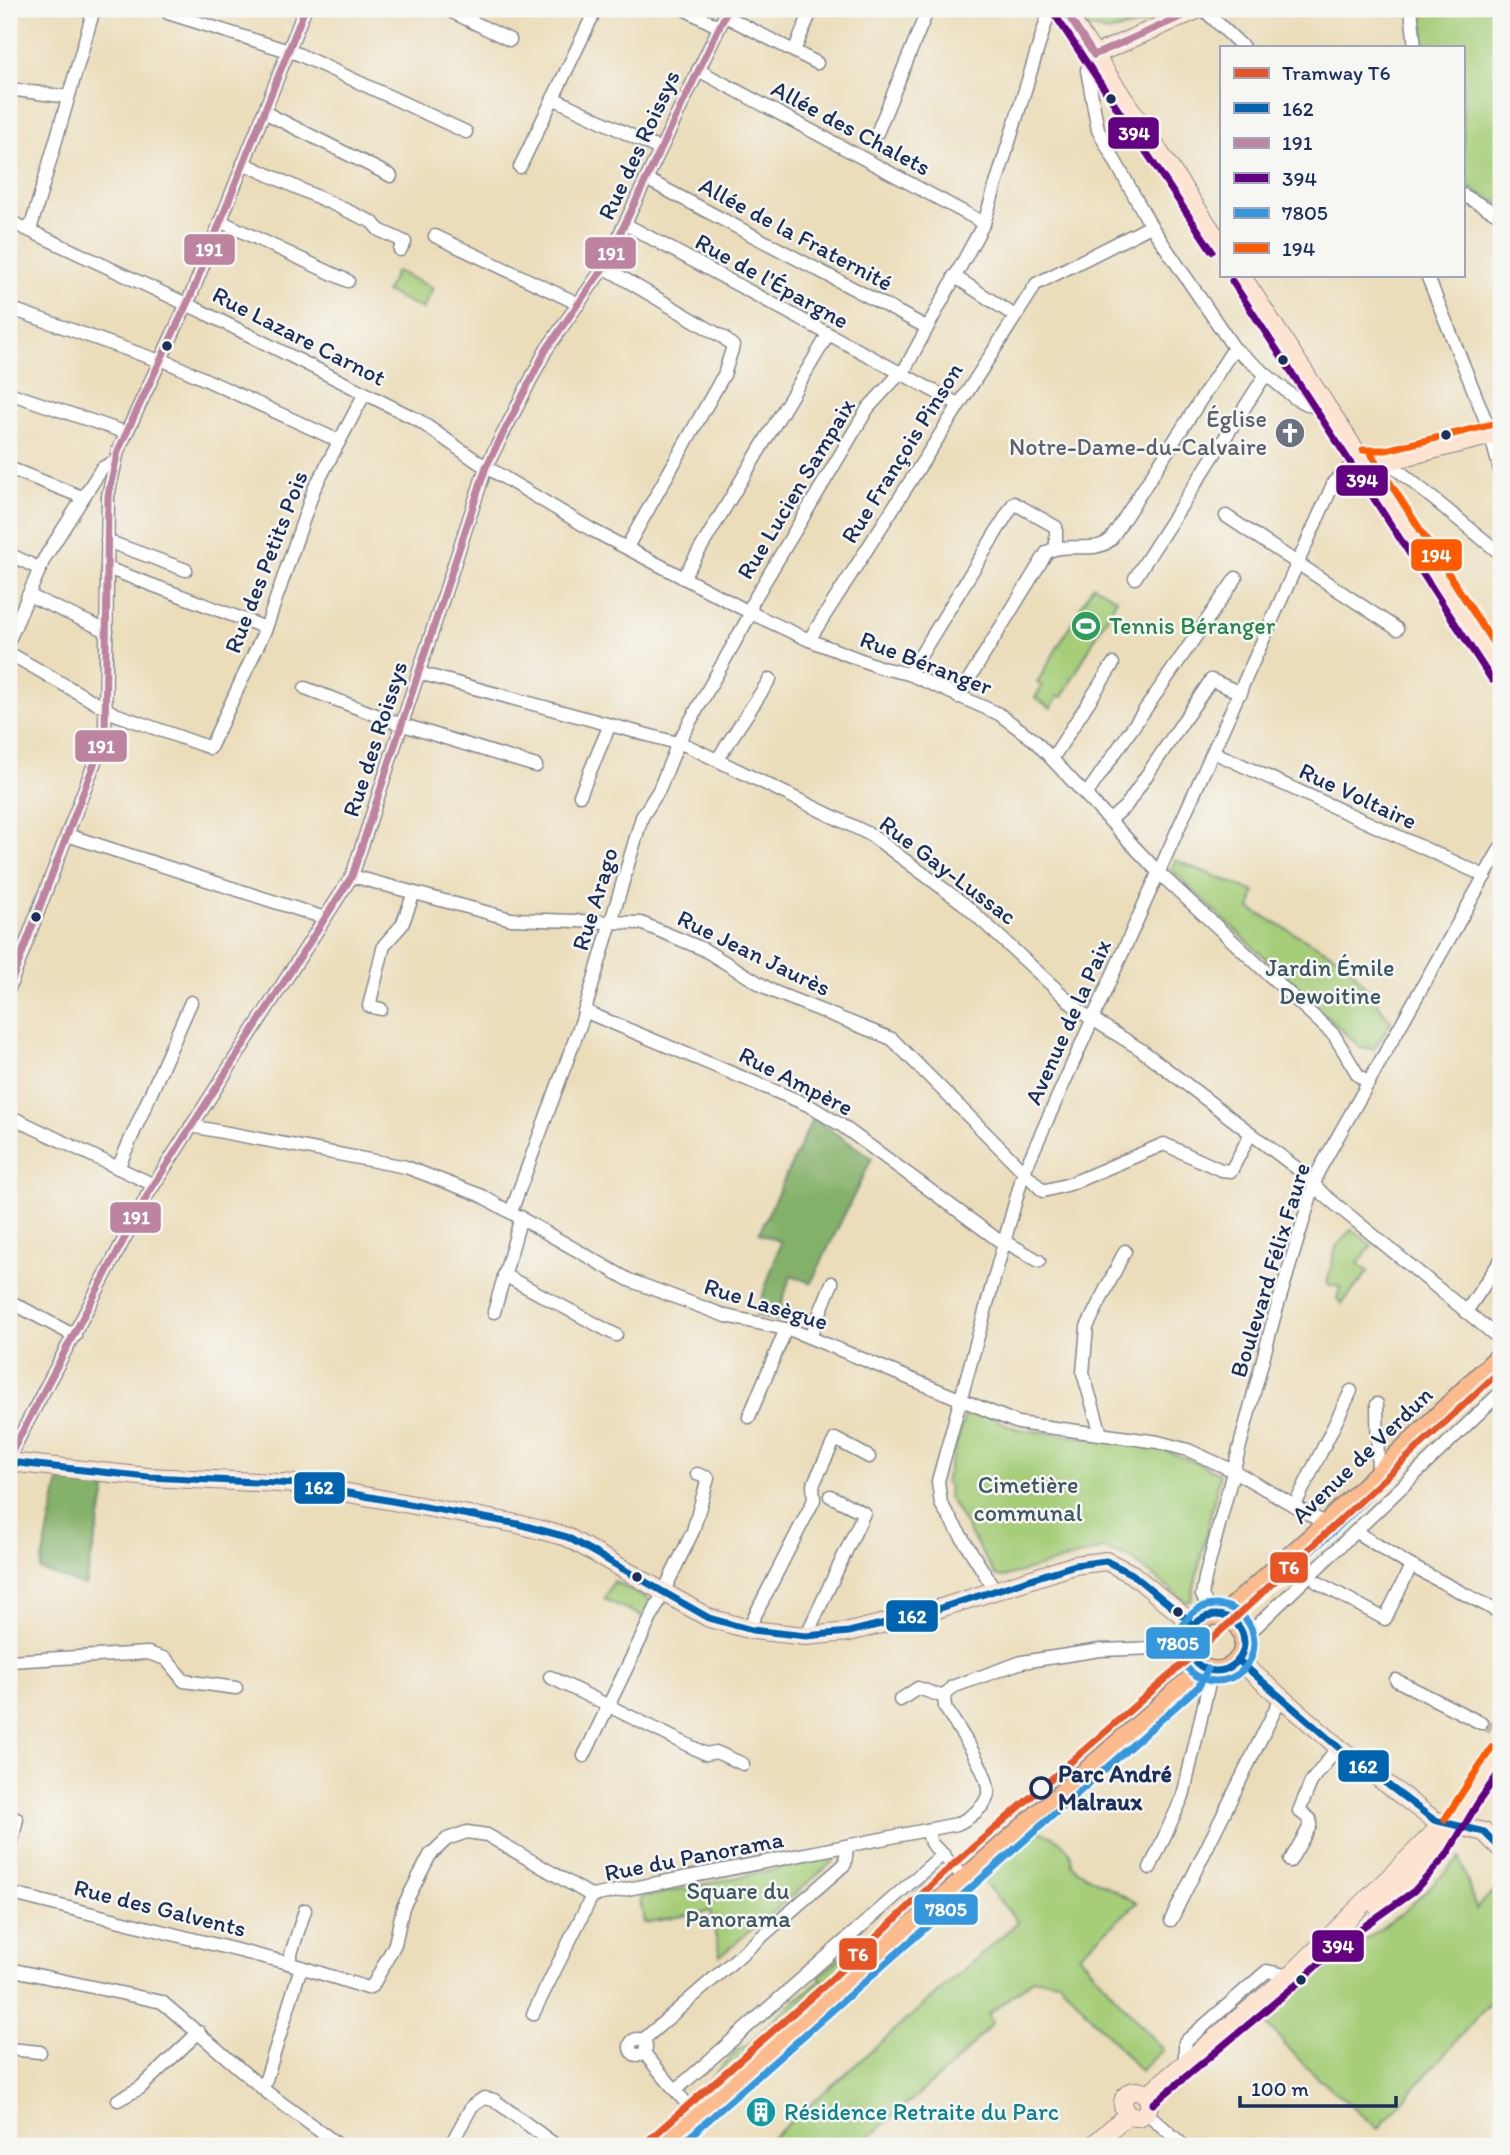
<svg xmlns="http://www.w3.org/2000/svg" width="1510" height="2155" viewBox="0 0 1510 2155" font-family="Itim,sans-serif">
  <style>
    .green { fill: #a6ce79; stroke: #607e6c; stroke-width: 2 }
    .forest { fill: #84b169; stroke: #507064; stroke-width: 2 }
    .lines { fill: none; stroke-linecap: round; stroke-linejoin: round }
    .street-tunnel { stroke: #c1baa8; stroke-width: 12; stroke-dasharray: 12 6; stroke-linecap: butt }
    .street-casing { stroke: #83868c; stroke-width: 15 }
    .secondary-casing { stroke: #83868c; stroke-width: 20 }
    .primary-casing { stroke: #83868c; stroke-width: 22 }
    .street { stroke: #fff; stroke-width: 12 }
    .secondary { stroke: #fde4d1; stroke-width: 18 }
    .primary { stroke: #fbbb8d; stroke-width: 19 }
    .bus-1-casing { stroke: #f6f6f2; stroke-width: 12 }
    .bus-2-casing { stroke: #f6f6f2; stroke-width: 12 }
    .bus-3-casing { stroke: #f6f6f2; stroke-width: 12 }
    .bus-4-casing { stroke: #f6f6f2; stroke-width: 12 }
    .bus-5-casing { stroke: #f6f6f2; stroke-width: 12 }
    .bus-1 { stroke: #0064b1; stroke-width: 7 }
    .bus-2 { stroke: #be839e; stroke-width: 7 }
    .bus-3 { stroke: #640082; stroke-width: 7 }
    .bus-4 { stroke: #3598df; stroke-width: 7 }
    .bus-5 { stroke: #ff5a00; stroke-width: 7 }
    .tram-1-casing { stroke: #f6f6f2; stroke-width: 12 }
    .tram-1 { stroke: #e85426; stroke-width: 7 }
    .bus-dot { fill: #1b2f5e; stroke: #f6f6f2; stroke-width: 2.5 }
    .stop-dot { fill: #f6f6f2; stroke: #1b2f5e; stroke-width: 3.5 }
    .labels { text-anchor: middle; stroke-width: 5; stroke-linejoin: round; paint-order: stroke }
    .street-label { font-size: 24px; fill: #1b2f5e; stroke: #f6f6f2 }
    .worship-label { font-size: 24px; fill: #5b616d; stroke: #f6f6f2; text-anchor: end }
    .leisure-label { font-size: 24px; fill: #27864d; stroke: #f6f6f2; text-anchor: start }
    .park-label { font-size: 24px; fill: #3e5765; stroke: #f6f6f2 }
    .stop-label { font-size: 24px; font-weight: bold; fill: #1b2f5e; stroke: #f6f6f2; text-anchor: start }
    .culture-label { font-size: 24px; fill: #0d838f; stroke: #f6f6f2; text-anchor: start }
    .line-badge { stroke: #f6f6f2; stroke-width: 2.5 }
    .badge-label { font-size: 19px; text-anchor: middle; font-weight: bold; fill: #fff }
  </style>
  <rect width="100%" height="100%" fill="#f6f6f2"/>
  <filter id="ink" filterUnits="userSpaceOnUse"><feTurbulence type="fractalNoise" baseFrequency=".0143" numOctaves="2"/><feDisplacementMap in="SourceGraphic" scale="14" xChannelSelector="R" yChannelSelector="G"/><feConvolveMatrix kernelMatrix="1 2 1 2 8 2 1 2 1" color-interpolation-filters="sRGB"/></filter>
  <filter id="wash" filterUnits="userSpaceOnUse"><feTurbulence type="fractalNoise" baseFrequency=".00686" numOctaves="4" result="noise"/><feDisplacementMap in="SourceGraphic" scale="28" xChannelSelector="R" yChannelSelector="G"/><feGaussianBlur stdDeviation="1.57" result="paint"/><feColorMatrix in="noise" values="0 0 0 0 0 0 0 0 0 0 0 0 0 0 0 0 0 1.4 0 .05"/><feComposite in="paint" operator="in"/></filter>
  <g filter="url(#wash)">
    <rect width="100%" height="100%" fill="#ebddba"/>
    <g class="green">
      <path d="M1076 9H1094L1102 24 1151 9 1155 21 1108 32 1087 27Z"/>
      <path d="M1418 9H1501V205L1463 185V47H1423Z"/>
      <path d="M396 271 433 288 423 309 386 292Z"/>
      <path d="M1093 585 1117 599 1062 697 1058 696 1051 708 1035 698 1042 686 1037 683Z"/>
      <path d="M1175 860 1255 892 1250 909 1347 962 1391 1022 1374 1049 1361 1048 1171 870Z"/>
      <path d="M1352 1229 1372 1246 1358 1263 1368 1272 1342 1304 1337 1299 1340 1287 1327 1284 1336 1247Z"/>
      <path d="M971 1409 1017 1429 1155 1446 1218 1472 1219 1478 1191 1601 1186 1602 1130 1558 1103 1549 1003 1577 995 1575 948 1496 949 1487 945 1482 966 1412Z"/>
      <path d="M613 1581 652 1601 644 1617 604 1599Z"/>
      <path d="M1039 1831C1056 1838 1071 1843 1072 1864L1079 1871 1137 1903 1079 1955 1163 2050 1140 2071 1059 1981 1033 1979 988 2015 993 2022 960 2058 859 2146H763L1018 1922 982 1880Z"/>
      <path d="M833 1857 834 1861 720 1956 710 1911 644 1923 640 1898Z"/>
      <path d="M1460 1858 1476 1909 1501 1883V1990L1378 2129 1307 2068 1260 2017 1406 1910Z"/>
      <path d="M946 1866 811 1995 704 2089 702 2087 741 2047H746L778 2015 822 1979 819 1976Z"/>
    </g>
    <g class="forest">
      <path d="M813 1118 872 1158 811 1283 791 1275 776 1320 756 1315 781 1242 759 1233Z"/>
      <path d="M60 1476 108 1482 85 1586 40 1570Z"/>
    </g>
  </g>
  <g filter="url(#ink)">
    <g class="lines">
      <path class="street-tunnel" d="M1481 1723 1501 1733"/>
      <g class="street-casing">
        <g id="street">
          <path d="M446 9 510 40"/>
          <path d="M684 9 719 27"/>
          <path d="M1203 9 1243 47"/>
          <path d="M1411 9 1415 47"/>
          <path d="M168 13 298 54 466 132"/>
          <path d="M725 16 817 63"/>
          <path d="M794 51 812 9"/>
          <path d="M1094 55 1087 70 1098 130 1151 226 1234 348 1296 399 1332 415"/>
          <path d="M698 70 984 223"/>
          <path d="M9 89 68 97"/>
          <path d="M553 98 659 149"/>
          <path d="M264 112 391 176"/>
          <path d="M877 133 928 9"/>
          <path d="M243 163 372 222 379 230 405 242 400 250"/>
          <path d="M520 167 596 9"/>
          <path d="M646 179 926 327"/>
          <path d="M1463 195 1501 216"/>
          <path d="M9 221 201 311 418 420 478 462 592 530 751 613 809 640 882 668 909 674 999 714 1034 740 1158 872 1334 1035 1358 1075 1367 1082"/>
          <path d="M220 221 348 281"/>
          <path d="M625 224 958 404"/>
          <path d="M30 230 94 9"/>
          <path d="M435 236 579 304"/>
          <path d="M604 267 724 338 733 346 724 375"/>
          <path d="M1427 275 1488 426 1501 474"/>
          <path d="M954 276 1015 316"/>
          <path d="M1036 284 1151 226"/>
          <path d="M9 308 160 361"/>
          <path d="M161 359 339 441"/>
          <path d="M9 393 127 433"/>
          <path d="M1387 461 1501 554"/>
          <path d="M9 468 82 497"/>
          <path d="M1334 482 1373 476"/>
          <path d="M1226 516 1397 629"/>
          <path d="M107 541 186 570"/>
          <path d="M627 547 722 378"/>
          <path d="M9 554 40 569"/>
          <path d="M107 568 266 628"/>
          <path d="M683 578 828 335"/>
          <path d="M1135 578 1266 374"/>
          <path d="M28 595 107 631"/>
          <path d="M9 640 44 559 102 468 113 463"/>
          <path d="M809 640 1033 289"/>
          <path d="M9 653 115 714 205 746"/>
          <path d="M419 673 688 746 871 835 964 904 1081 1012 1140 1049 1303 1173 1323 1194 1501 1340"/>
          <path d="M909 674 1014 503 1056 527V547"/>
          <path d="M305 688 397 723 536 766"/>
          <path d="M958 697 1047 552C1067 541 1096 555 1111 539L1234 348"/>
          <path d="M210 748 266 628 314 489 365 393"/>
          <path d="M1213 752 1485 876"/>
          <path d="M1052 759 1113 664"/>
          <path d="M717 760 770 679"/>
          <path d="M580 795 609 727"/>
          <path d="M1086 795 1236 578"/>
          <path d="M1110 820 1126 806 1211 680 1241 693"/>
          <path d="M67 835 325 918"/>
          <path d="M352 876 511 919 641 923 703 949 772 991 892 1039 1043 1191 1070 1184 1164 1144 1221 1170 1231 1171 1250 1135"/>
          <path d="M9 988 105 735 108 496 118 451 192 293 305 9"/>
          <path d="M381 1009 369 1006 384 945 402 925 414 893"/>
          <path d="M584 1011 808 1105 841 1125 1005 1245"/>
          <path d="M9 1116 154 1185"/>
          <path d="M191 1126 406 1167 480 1195 629 1280 726 1316 794 1331 1018 1423 1158 1442 1188 1450 1234 1471 1326 1524"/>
          <path d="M118 1168 191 1002"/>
          <path d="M511 1212 582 1020 642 817 659 790 678 743 751 613 752 603 868 408 906 367 984 223 1050 9"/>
          <path d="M1006 1242 1039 1261"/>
          <path d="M504 1275 616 1335"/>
          <path d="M9 1301 75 1336"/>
          <path d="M494 1312 521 1217"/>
          <path d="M1466 1312 1501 1260"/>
          <path d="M810 1337 832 1283"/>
          <path d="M1377 1404 1378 1475"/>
          <path d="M749 1417 786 1329"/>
          <path d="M1101 1434 1083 1373 1087 1327 1125 1251"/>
          <path d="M9 1457 148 1194 352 876 486 467 546 350 604 267 728 9"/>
          <path d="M1295 1505 1351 1391"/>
          <path d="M1356 1532 1411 1566 1501 1613"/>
          <path d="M1317 1582 1385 1619 1411 1566"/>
          <path d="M995 1590 941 1504 938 1481 1023 1174 1334 482 1351 466 1363 461"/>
          <path d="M1212 1615 1202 1595 1205 1578 1273 1321 1318 1172 1501 847"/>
          <path d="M748 1629 814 1500 813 1485 835 1439 869 1457"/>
          <path d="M806 1636 864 1513 830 1496"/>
          <path d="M1244 1638 1501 1392"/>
          <path d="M9 1661 148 1653 166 1659 184 1681 236 1688"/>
          <path d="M550 1677 706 1754 716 1752 743 1764"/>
          <path d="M1396 1680 1481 1723"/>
          <path d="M900 1700 918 1688 944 1697"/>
          <path d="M584 1756 693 1531 708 1478 697 1474"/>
          <path d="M927 1830 931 1843 964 1877"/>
          <path d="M9 1854 17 1819"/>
          <path d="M1290 1861 1310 1826V1819L1299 1811 1311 1782 1338 1747"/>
          <path d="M1150 1868 1183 1796 1212 1670"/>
          <path d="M9 1893 288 1963 368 1988 373 1985 395 1944 403 1907 430 1855 447 1839 467 1832 487 1835 592 1896 957 1824C968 1819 986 1807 988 1794 991 1774 956 1726 945 1707L944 1697 952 1687 1022 1662 1100 1650 1188 1647"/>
          <path d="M1171 1920 1281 1698"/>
          <path d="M288 1963 305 1910"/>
          <path d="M9 1969 162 2002 268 2093 340 2146"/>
          <path d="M533 2014 592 1896"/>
          <circle cx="638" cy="2047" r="8"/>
          <path d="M643 2040 845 1864 847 1848"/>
          <path d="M9 2049 40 2052"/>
          <path d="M644 2053 697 2116"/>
          <path d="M1185 2064V2042L1267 1971 1290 1976"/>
          <path d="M263 2089 301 1967"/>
          <path d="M677 2089 943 1854"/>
          <path d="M118 2100 140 2088 199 2032"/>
          <path d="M1147 2113 1184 2146"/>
          <path d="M450 2146 472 2106 484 2098 494 2100 557 2146"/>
        </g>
      </g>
      <g class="secondary-casing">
        <g id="secondary">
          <path d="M1064 9 1221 245"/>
          <path d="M1094 55 1199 9"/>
          <path d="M1241 275 1501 674"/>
          <path d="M1363 461H1387L1501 433"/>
          <path d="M9 1462 148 1477 299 1484 518 1524 567 1537 709 1618 752 1630 806 1636 849 1632 925 1613 1075 1565 1106 1561 1132 1574 1194 1625"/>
          <path d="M1238 1660 1338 1747 1434 1820 1484 1832 1501 1849"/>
          <path d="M1376 1905 1407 1883 1438 1850 1470 1795 1501 1753"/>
          <circle cx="1136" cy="2104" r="13"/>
          <path d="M1146 2096 1294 1972 1433 1834 1454 1825"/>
          <path d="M1092 2146 1127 2115"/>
        </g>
      </g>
      <g class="primary-casing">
        <g id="primary">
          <circle cx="1216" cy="1643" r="28"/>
          <path d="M1223 1616 1326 1524 1501 1355"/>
          <path d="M663 2146 1192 1678 1198 1665"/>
        </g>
      </g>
      <use href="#street" class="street"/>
      <use href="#secondary" class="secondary"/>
      <use href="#primary" class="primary"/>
      <g class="bus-1-casing">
        <g id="bus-1">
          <path d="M9 1462 148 1477 299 1484 518 1524 567 1537 709 1618 752 1630 806 1636 849 1632 925 1613 1075 1565 1106 1561 1132 1574 1194 1625"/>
          <circle cx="1216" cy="1643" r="28"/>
          <path d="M1238 1660 1338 1747 1434 1820 1484 1832 1501 1849"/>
        </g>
      </g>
      <g class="bus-2-casing">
        <g id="bus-2">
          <path d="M1064 9 1094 55"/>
          <path d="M1094 55 1199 9"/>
          <path d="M9 988 105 735 108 496 118 451 192 293 305 9"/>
          <path d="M9 1457 148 1194 352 876 486 467 546 350 604 267 728 9"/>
        </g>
      </g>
      <g class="bus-3-casing">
        <g id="bus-3">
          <path d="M1055 15 1212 251"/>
          <path d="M1232 281 1492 680"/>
          <path d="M1153 2104 1297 1984 1343 1941 1414 1891 1446 1856 1479 1801 1501 1770"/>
        </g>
      </g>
      <g class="bus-4-casing">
        <g id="bus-4">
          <circle cx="1216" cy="1643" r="38"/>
          <path d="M1230 1624 1333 1532 1501 1369"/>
          <path d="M679 2146 1199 1686 1208 1669"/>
        </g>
      </g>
      <g class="bus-5-casing">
        <g id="bus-5">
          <path d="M1363 450H1386L1498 423"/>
          <path d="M1372 455 1501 655"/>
          <path d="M1445 1819 1492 1747"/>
        </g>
      </g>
      <use href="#bus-1" class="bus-1"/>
      <use href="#bus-2" class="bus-2"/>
      <use href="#bus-3" class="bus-3"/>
      <use href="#bus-4" class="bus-4"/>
      <use href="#bus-5" class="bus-5"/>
      <g class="tram-1-casing">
        <path id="tram-1" d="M642 2146 824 1986 953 1865 1233 1620 1501 1370"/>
      </g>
      <use href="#tram-1" class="tram-1"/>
    </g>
  </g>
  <defs>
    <g id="church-disc" transform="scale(1.575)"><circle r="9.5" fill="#6b7280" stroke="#f6f6f2"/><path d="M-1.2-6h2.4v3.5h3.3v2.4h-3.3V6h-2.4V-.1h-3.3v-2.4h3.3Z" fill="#fff"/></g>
    <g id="stadium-disc" transform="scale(1.575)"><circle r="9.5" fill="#2e9e5b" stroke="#f6f6f2"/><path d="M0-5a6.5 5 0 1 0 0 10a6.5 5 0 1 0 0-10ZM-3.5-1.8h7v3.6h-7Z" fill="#fff"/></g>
    <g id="building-disc" transform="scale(1.575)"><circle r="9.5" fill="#0f9aa8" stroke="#f6f6f2"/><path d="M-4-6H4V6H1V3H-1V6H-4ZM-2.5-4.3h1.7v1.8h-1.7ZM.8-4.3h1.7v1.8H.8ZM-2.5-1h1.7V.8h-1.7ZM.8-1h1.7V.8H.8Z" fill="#fff"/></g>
  </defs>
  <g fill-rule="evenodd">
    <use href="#church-disc" x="1290" y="433"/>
    <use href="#stadium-disc" x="1086" y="626"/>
    <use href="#building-disc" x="761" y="2112"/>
  </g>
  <g class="bus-dot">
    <circle cx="1111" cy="99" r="6"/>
    <circle cx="167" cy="346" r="6"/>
    <circle cx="1283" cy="360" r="6"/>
    <circle cx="1446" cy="435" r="6"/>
    <circle cx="36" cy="917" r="6"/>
    <circle cx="637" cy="1577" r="6"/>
    <circle cx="1178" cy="1612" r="6"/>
    <circle cx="1301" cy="1980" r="6"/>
  </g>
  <circle class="stop-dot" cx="1041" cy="1788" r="10"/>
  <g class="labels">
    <g class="street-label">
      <text transform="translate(851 128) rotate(28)" y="8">Allée des Chalets</text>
      <text transform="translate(639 145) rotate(-65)" y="8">Rue des Roissys</text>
      <text transform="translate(796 234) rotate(28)" y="8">Allée de la Fraternité</text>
      <text transform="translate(772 281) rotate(29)" y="8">Rue de l'Épargne</text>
      <text transform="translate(299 336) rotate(27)" y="8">Rue Lazare Carnot</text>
      <text transform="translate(902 453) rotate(-58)" y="8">Rue François Pinson</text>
      <text transform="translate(796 489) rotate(-59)" y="8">Rue Lucien Sampaix</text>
      <text transform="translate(266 562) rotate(-69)" y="8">Rue des Petits Pois</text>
      <text transform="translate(926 663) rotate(21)" y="8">Rue Béranger</text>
      <text transform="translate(375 739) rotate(-72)" y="8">Rue des Roissys</text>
      <text transform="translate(1358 796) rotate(25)" y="8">Rue Voltaire</text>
      <text transform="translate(948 870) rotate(37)" y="8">Rue Gay-Lussac</text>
      <text transform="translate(595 899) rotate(-73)" y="8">Rue Arago</text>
      <text transform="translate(754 953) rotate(26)" y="8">Rue Jean Jaurès</text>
      <text transform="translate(1068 1022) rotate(-66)" y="8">Avenue de la Paix</text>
      <text transform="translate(796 1081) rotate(27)" y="8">Rue Ampère</text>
      <text transform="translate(1270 1270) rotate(-73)" y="8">Boulevard Félix Faure</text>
      <text transform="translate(766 1304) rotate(17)" y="8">Rue Lasègue</text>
      <text transform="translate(1362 1455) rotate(-44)" y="8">Avenue de Verdun</text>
      <text transform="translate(694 1856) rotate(-11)" y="8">Rue du Panorama</text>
      <text transform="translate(160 1908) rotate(14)" y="8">Rue des Galvents</text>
    </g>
    <g class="worship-label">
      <text x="1267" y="427">Église<tspan x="1267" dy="28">Notre-Dame-du-Calvaire</tspan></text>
    </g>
    <g class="leisure-label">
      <text x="1109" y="634">Tennis Béranger</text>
    </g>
    <g class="park-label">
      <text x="1330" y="976">Jardin Émile<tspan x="1330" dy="28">Dewoitine</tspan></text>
      <text x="1028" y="1493">Cimetière<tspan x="1028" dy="28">communal</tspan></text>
      <text x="738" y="1899">Square du<tspan x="738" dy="28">Panorama</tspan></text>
    </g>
    <g class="stop-label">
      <text x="1058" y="1782">Parc André<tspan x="1058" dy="28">Malraux</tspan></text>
    </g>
    <g class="culture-label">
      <text x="784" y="2120">Résidence Retraite du Parc</text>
    </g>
  </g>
  <g class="line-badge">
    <rect x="1107" y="116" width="53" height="34" rx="7" fill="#640082"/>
    <rect x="183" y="233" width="53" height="33" rx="7" fill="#be839e"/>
    <rect x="584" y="236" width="53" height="34" rx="7" fill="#be839e"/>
    <rect x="1335" y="464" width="54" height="33" rx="7" fill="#640082"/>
    <rect x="1410" y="538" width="53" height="34" rx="7" fill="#ff5a00"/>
    <rect x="74" y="729" width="54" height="34" rx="7" fill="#be839e"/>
    <rect x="109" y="1201" width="53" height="33" rx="7" fill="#be839e"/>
    <rect x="293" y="1471" width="53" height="34" rx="7" fill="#0064b1"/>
    <rect x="1269" y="1551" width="40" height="33" rx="7" fill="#e85426"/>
    <rect x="885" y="1599" width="54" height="34" rx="7" fill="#0064b1"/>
    <rect x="1145" y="1626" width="66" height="34" rx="7" fill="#3598df"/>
    <rect x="1337" y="1749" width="53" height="34" rx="7" fill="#0064b1"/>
    <rect x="913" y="1893" width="66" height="33" rx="7" fill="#3598df"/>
    <rect x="1311" y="1929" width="54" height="34" rx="7" fill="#640082"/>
    <rect x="838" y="1937" width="40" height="34" rx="7" fill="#e85426"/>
  </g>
  <g class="badge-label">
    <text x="1134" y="140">394</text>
    <text x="209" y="256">191</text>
    <text x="611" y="260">191</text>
    <text x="1362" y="487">394</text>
    <text x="1436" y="562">194</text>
    <text x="101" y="753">191</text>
    <text x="136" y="1224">191</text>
    <text x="319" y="1494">162</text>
    <text x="1289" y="1574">T6</text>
    <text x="912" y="1623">162</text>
    <text x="1178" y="1650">7805</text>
    <text x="1363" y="1773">162</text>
    <text x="946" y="1916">7805</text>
    <text x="1338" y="1953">394</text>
    <text x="858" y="1961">T6</text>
  </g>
  <rect width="1510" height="2155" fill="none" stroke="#f6f6f2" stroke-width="35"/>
  <rect x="1220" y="46" width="245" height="231" fill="#f6f6f2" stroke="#9ea6b7" stroke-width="2"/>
  <rect x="1234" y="68" width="35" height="10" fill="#e85426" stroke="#9ea6b7" stroke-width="2"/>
  <text x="1282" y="80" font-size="21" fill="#1b2f5e">Tramway T6</text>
  <rect x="1234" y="103" width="35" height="10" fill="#0064b1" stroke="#9ea6b7" stroke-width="2"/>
  <text x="1282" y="116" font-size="21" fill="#1b2f5e">162</text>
  <rect x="1234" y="138" width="35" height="10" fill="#be839e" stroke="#9ea6b7" stroke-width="2"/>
  <text x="1282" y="150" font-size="21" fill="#1b2f5e">191</text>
  <rect x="1234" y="173" width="35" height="10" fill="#640082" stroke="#9ea6b7" stroke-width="2"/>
  <text x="1282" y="186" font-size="21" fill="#1b2f5e">394</text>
  <rect x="1234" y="208" width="35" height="10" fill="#3598df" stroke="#9ea6b7" stroke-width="2"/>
  <text x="1282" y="220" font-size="21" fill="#1b2f5e">7805</text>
  <rect x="1234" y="243" width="35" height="10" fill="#ff5a00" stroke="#9ea6b7" stroke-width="2"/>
  <text x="1282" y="256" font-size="21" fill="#1b2f5e">194</text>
  <path d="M1240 2096v10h156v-10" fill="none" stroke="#1b2f5e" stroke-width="3.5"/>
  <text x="1251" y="2096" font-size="21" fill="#1b2f5e" stroke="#f6f6f2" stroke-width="5" paint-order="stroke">100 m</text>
</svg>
